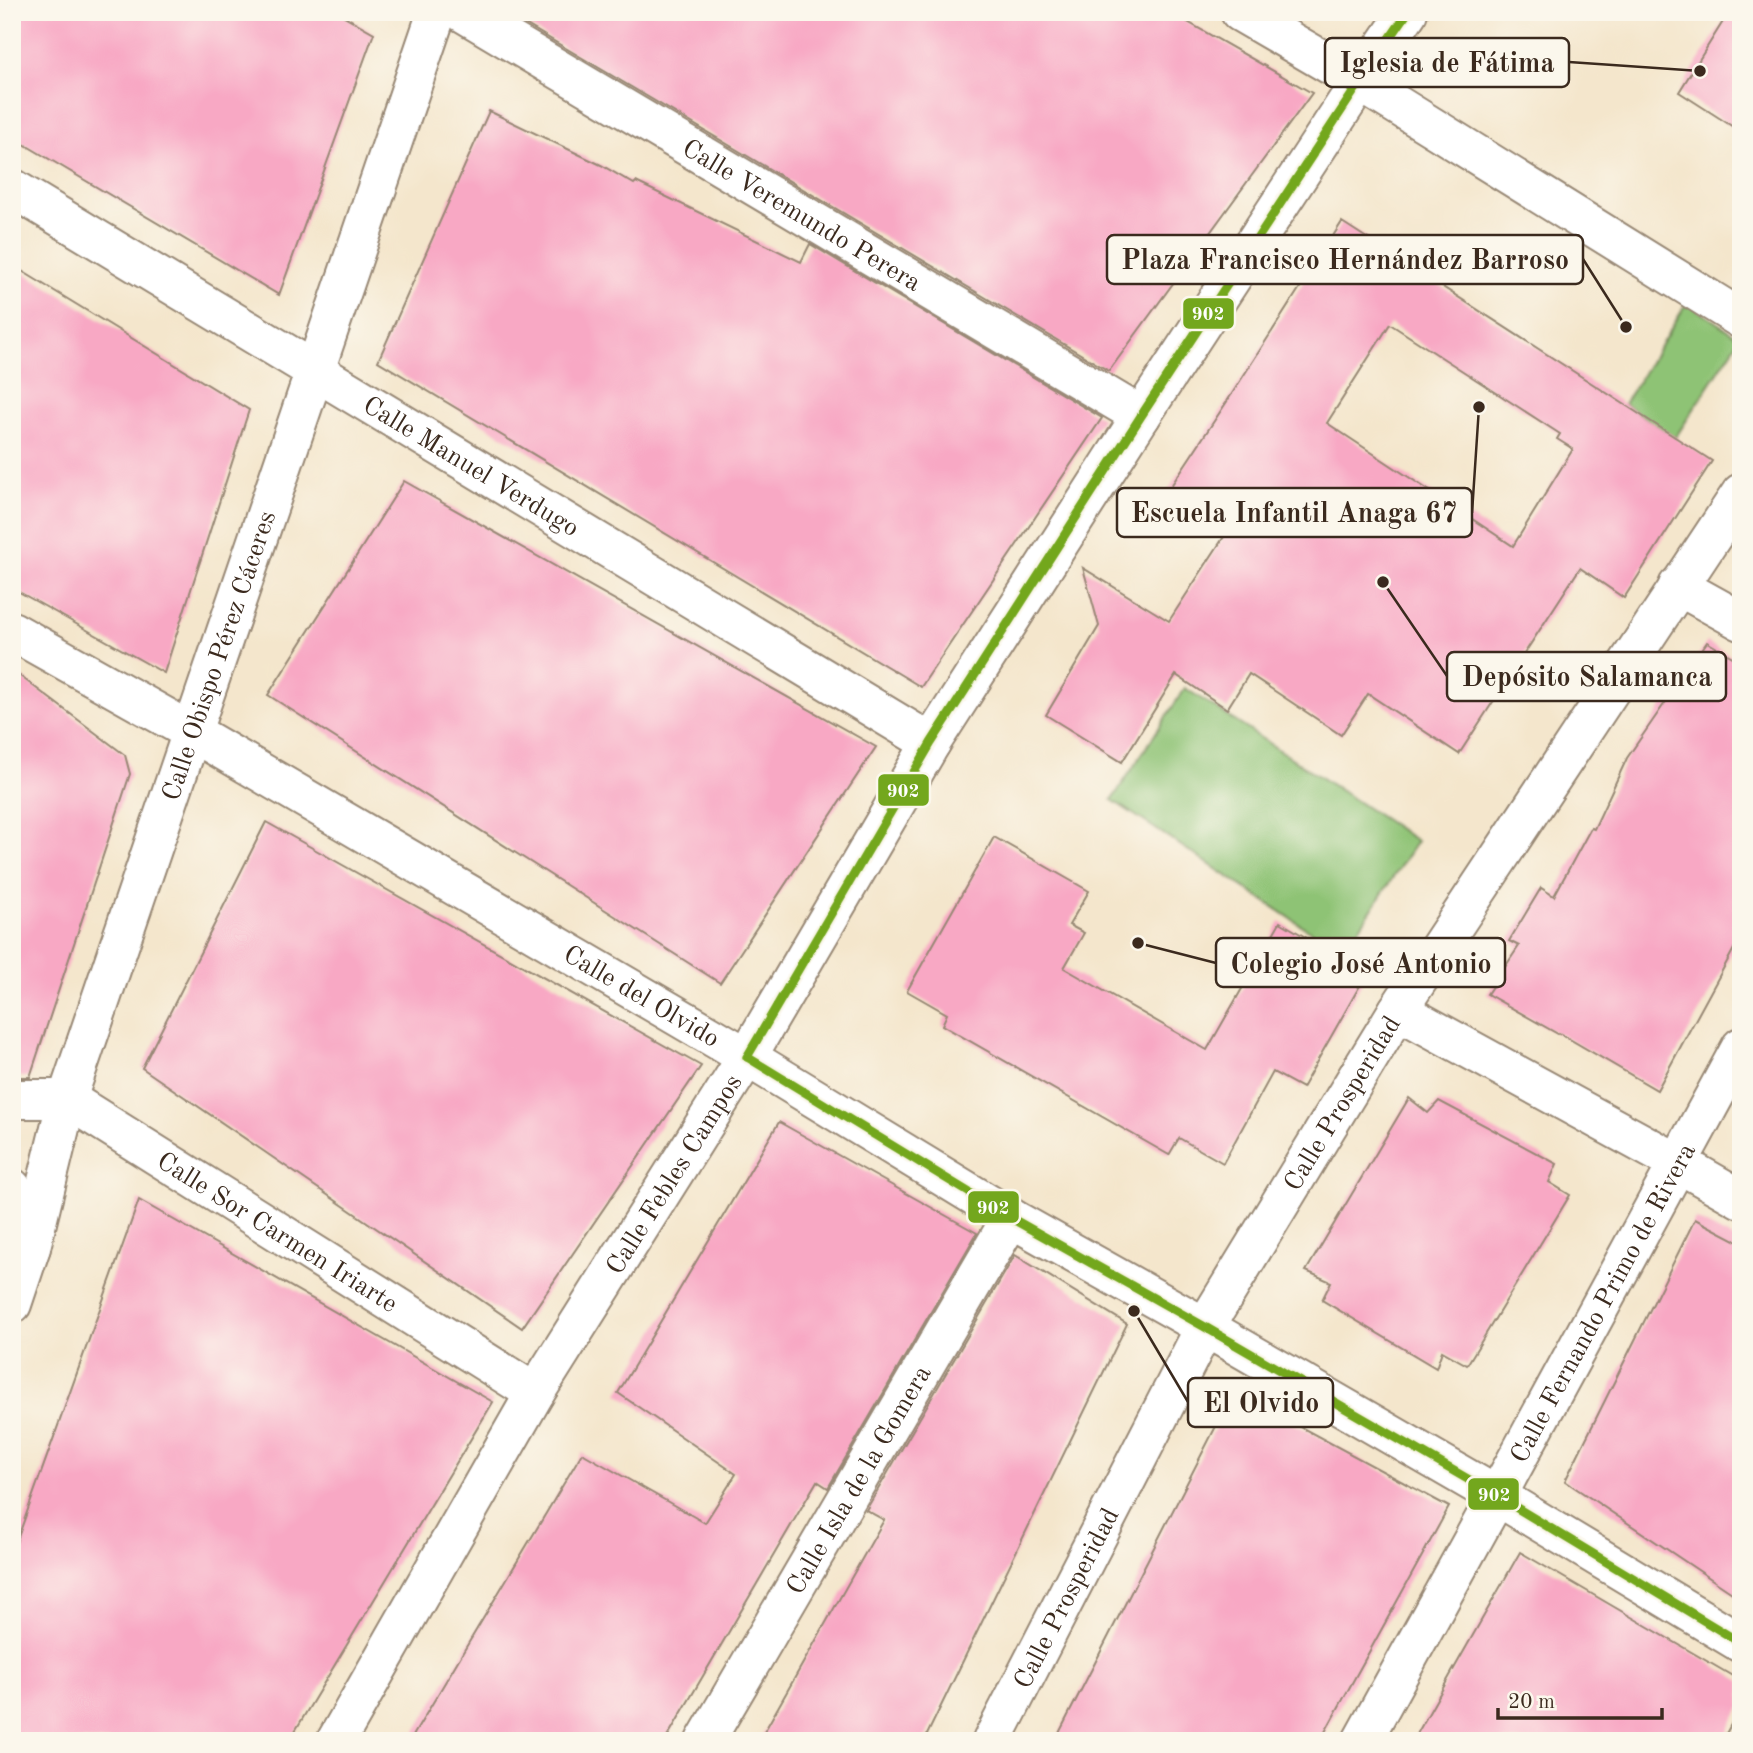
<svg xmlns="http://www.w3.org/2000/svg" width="1753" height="1753" viewBox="0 0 1753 1753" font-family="'Old Standard TT',serif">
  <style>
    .green { fill: #8ec375; stroke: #64764a; stroke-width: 2 }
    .building { fill: #f8a8c4; fill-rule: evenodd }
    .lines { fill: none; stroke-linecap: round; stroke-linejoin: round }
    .minor-casing { stroke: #988875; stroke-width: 42 }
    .minor { stroke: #fff; stroke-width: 38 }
    .bus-1-casing { stroke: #fbf7ec; stroke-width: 14 }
    .bus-1 { stroke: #73a71d; stroke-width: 9 }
    .labels { text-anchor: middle; stroke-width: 6; stroke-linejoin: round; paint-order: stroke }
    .street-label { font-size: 26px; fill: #3b2a1e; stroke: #fbf7ec }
    .leader { fill: none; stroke: #3b2a1e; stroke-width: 2.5 }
    .callout-dot { fill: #3b2a1e; stroke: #fbf7ec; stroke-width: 2.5 }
    .callout { fill: #fbf7ec; stroke: #3b2a1e; stroke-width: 2.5 }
    .callout-label { font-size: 28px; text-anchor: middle; font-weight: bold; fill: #3b2a1e }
    .line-badge { stroke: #fbf7ec; stroke-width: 2.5 }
    .badge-label { font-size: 19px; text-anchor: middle; font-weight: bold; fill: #fff }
  </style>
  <rect width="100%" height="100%" fill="#fbf7ec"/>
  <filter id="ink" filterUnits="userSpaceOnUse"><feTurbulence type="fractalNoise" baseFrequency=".0143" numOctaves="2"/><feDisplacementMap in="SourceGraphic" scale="14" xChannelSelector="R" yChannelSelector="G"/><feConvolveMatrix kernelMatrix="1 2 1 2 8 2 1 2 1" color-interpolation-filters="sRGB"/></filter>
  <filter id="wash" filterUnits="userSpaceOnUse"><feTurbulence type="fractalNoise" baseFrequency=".00686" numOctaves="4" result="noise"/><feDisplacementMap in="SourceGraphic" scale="28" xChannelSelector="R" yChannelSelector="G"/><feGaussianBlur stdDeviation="1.57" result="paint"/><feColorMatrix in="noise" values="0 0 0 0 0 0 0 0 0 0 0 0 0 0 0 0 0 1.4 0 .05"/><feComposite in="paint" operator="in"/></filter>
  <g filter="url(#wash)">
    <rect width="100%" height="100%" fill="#f4e6cc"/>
    <g class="green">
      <path d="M1687 303 1740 338 1675 438 1624 404Z"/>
      <path d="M1185 688 1417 841 1343 953 1112 800Z"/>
    </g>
    <g id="blocks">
      <g class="building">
        <path d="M12 12H337L374 33 279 295 12 137Z"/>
        <path d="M505 12H1170L1312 93 1109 371Z"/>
        <path d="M1729 12H1741V132L1679 92Z"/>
        <path d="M489 111 601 165 634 184 636 182 801 262 810 244 1102 418 921 687 378 361Z"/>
        <path d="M1342 222 1712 461 1624 598 1580 568 1459 754 1368 694 1341 735 1249 674 1227 709 1176 675 1122 762 1046 715 1099 626 1083 568 1169 621 1227 532 1167 492 1226 403ZM1390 324 1560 434 1557 439 1573 449 1513 546 1327 423Z"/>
        <path d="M12 265 249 410 164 673 12 588Z"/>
        <path d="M404 481 876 747 720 983 268 695Z"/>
        <path d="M1707 642 1741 662V936L1657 1090 1559 1033 1558 1034 1487 994 1519 946 1509 941 1541 888 1554 896 1591 828 1594 829 1627 758Z"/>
        <path d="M12 670 125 755 130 774 30 1077H12Z"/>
        <path d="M266 822 701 1066 522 1328 142 1068Z"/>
        <path d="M994 837 1089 891 1069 925 1084 933 1064 968 1207 1050 1280 922 1367 973 1302 1088 1273 1072 1223 1163 1179 1138 1169 1155 942 1025 947 1014 907 991Z"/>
        <path d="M1409 1098 1428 1113 1439 1101 1557 1164 1549 1182 1570 1195 1467 1365 1442 1351 1436 1368 1322 1300 1331 1282 1306 1271Z"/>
        <path d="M779 1122 977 1233 828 1488 817 1481 665 1741H410L582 1453 705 1523 736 1474 618 1393Z"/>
        <path d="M139 1200 493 1402 289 1741H12V1554Z"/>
        <path d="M1695 1219 1741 1243V1599L1565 1481Z"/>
        <path d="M1015 1255 1127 1324 924 1741H759L884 1520 866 1510Z"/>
        <path d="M1234 1391 1449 1507 1320 1741H1055Z"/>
        <path d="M1520 1552 1741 1681V1706L1722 1741H1413Z"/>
      </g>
    </g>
  </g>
  <g filter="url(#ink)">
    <use href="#blocks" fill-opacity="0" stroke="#988875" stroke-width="2"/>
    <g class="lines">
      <g class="minor-casing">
        <g id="minor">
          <path id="s1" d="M462 12 1141 416"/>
          <path d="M1240 12 1360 82 1741 319"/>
          <path id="s2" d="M12 188 931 743"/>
          <path d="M1678 586 1741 621"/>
          <path id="s3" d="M12 631 192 732 747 1057 1011 1218 1205 1327 1497 1496 1741 1643"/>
          <path d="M1398 1010 1678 1163 1741 1199"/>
          <path id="s4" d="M12 1099H67L535 1393"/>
          <path d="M12 1188 31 1247"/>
          <path id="s5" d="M12 1304 31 1247 67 1099 437 12"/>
          <path id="s6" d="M336 1741 535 1393 747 1057 931 743 1141 416 1360 82 1408 12"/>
          <path id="s7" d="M705 1741 1011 1218"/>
          <path id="s8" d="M992 1741 1205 1327 1398 1010 1741 493"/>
          <path id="s9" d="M1362 1741 1497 1496 1741 1047"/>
        </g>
      </g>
      <use href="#minor" class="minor"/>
      <g class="bus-1-casing">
        <g id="bus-1">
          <path d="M747 1057 931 743 1141 416 1360 82 1408 12"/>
          <path d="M747 1057 1011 1218 1205 1327 1497 1496 1741 1643"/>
        </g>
      </g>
      <use href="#bus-1" class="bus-1"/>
    </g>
  </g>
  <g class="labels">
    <g class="street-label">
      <text dy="9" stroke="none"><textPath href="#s1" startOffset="396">Calle Veremundo Perera</textPath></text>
      <text dy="9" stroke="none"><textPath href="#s2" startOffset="537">Calle Manuel Verdugo</textPath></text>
      <text dy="9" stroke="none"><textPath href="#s5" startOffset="681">Calle Obispo Pérez Cáceres</textPath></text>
      <text dy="9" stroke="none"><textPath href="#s3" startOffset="728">Calle del Olvido</textPath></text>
      <text dy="9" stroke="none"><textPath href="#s8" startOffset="728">Calle Prosperidad</textPath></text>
      <text dy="9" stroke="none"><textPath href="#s6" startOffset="660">Calle Febles Campos</textPath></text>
      <text dy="9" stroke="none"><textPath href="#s4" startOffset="304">Calle Sor Carmen Iriarte</textPath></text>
      <text dy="9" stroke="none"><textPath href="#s9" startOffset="500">Calle Fernando Primo de Rivera</textPath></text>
      <text dy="9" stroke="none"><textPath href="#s7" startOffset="303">Calle Isla de la Gomera</textPath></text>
      <text dy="9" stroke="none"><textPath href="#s8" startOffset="161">Calle Prosperidad</textPath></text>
    </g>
  </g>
  <path class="leader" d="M1700 71L1569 62M1626 327L1583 259M1479 407L1472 513M1383 582L1447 676M1138 943L1216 963M1134 1311L1188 1402"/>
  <g class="callout-dot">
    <circle cx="1700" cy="71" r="7"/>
    <circle cx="1626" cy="327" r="7"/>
    <circle cx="1479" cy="407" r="7"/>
    <circle cx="1383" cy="582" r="7"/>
    <circle cx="1138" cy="943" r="7"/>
    <circle cx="1134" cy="1311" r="7"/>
  </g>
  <g class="callout">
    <rect x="1325" y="38" width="244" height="49" rx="7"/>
    <rect x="1107" y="235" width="476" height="49" rx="7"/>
    <rect x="1117" y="488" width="355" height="49" rx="7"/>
    <rect x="1447" y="652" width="279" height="49" rx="7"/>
    <rect x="1216" y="938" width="289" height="49" rx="7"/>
    <rect x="1188" y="1378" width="145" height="49" rx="7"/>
  </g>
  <g class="callout-label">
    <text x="1447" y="72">Iglesia de Fátima</text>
    <text x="1345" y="269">Plaza Francisco Hernández Barroso</text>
    <text x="1294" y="522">Escuela Infantil Anaga 67</text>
    <text x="1587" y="686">Depósito Salamanca</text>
    <text x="1361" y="973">Colegio José Antonio</text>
    <text x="1261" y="1412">El Olvido</text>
  </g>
  <g class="line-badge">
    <rect x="1182" y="297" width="53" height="33" rx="7" fill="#73a71d"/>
    <rect x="877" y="773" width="53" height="34" rx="7" fill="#73a71d"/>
    <rect x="967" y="1190" width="53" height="34" rx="7" fill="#73a71d"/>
    <rect x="1467" y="1477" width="53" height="34" rx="7" fill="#73a71d"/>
  </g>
  <g class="badge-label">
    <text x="1208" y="320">902</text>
    <text x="903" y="797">902</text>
    <text x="993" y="1214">902</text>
    <text x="1494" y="1501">902</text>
  </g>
  <rect width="1753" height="1753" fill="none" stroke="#fbf7ec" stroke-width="42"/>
  <path d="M1498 1708v10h164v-10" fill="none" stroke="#3b2a1e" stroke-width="3.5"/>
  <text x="1508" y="1708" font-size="21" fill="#3b2a1e" stroke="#fbf7ec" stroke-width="5" paint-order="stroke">20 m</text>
</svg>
